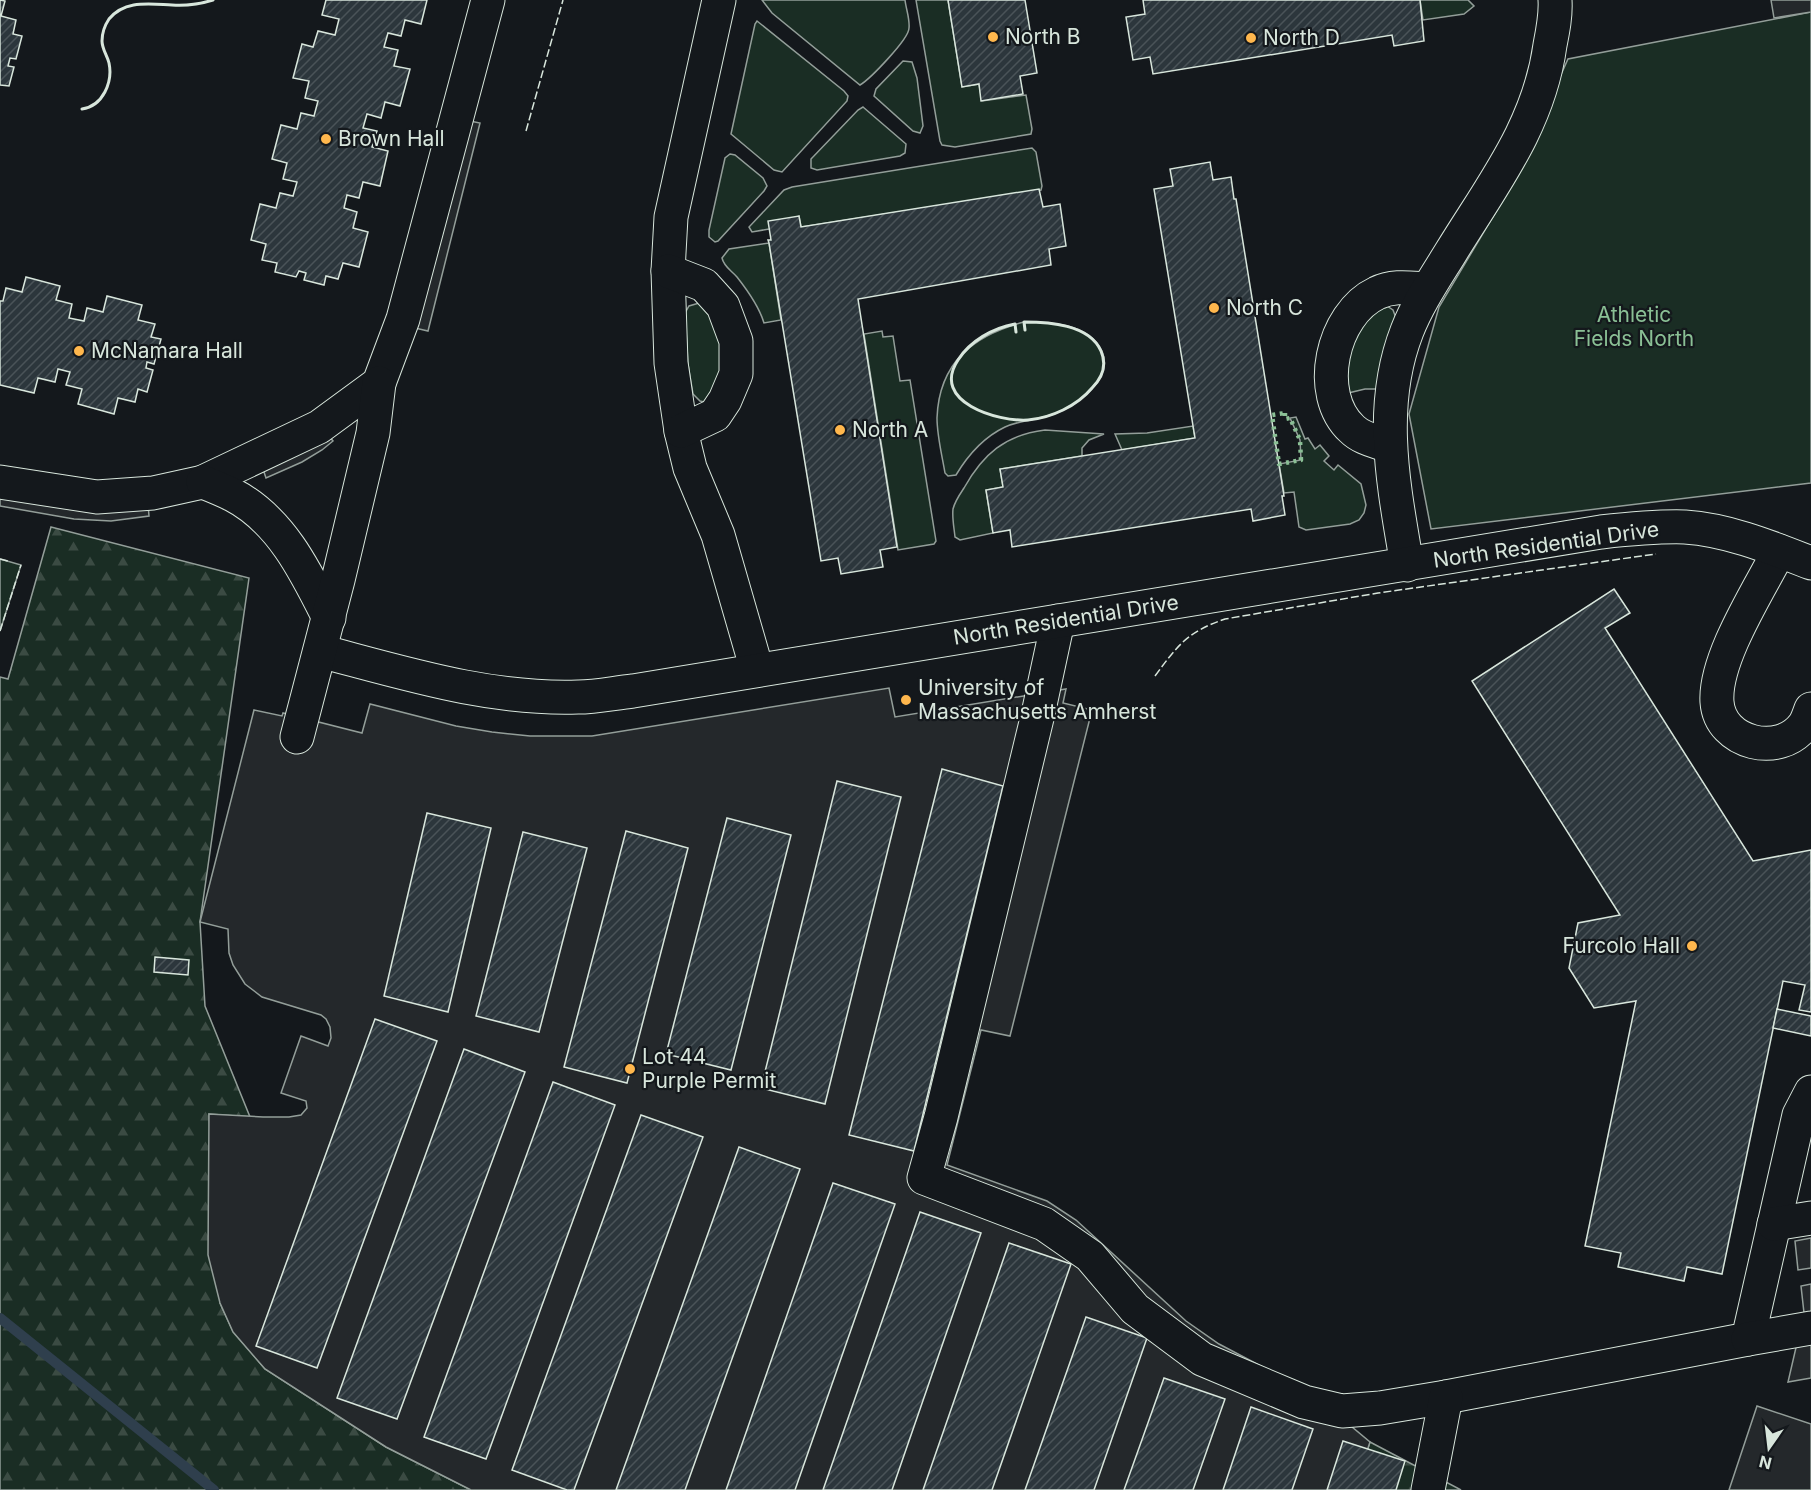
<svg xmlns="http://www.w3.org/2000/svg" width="1811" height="1490" viewBox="0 0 1811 1490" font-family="Inter,sans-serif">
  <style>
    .green { fill: #1a2d24; stroke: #939e99; stroke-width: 1.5 }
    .forest { fill: url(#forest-firs); stroke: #939e99; stroke-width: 1.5 }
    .parking { fill: #24282b; stroke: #939e99; stroke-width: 1.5 }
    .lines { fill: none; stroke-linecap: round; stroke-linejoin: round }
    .stream { stroke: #2f3f4d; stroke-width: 10 }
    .building { fill: url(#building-hatch); stroke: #d8e6dc; stroke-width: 1.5 }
    .minor-casing { stroke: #d8e6dc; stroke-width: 35 }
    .minor { stroke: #14181c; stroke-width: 33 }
    .hedge { stroke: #8ac095; stroke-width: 4.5; stroke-dasharray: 3 4.5; stroke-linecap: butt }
    .fence { stroke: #d8e6dc; stroke-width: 1.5; stroke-dasharray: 8 3; stroke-linecap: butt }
    .wall { stroke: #d8e6dc; stroke-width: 3 }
    .poi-dot { fill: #ffb74d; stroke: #14181c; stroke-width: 2 }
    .labels { text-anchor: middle; stroke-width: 4.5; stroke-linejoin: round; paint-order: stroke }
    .poi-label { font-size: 21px; fill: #d8e6dc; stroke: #14181c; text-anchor: start }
    .park-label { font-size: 21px; fill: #8ac095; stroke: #14181c }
    .street-label { font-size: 21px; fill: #d8e6dc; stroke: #14181c }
  </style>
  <defs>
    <pattern id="forest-firs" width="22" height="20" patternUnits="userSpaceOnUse" patternTransform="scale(1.5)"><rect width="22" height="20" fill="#1a2d24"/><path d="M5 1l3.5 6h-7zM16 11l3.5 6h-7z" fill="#3b4b43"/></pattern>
    <pattern id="building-hatch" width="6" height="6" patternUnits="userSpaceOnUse" patternTransform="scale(1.5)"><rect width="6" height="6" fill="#2c363c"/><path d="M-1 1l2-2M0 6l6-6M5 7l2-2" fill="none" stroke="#4a5358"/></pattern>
  </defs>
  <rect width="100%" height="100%" fill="#14181c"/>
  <g class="green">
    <path d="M762 0H905C906 9 910 19 909 28 909 39 870 79 860 85L772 13Z"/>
    <path d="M916 0H948L962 87 979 84 982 101 1026 95 1032 129 1031 134 955 147 942 145 940 141Z"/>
    <path d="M1420 0H1468L1474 6 1464 14 1423 20Z"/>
    <path d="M1811 12V483L1431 529 1409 414 1439 307 1509 190 1568 59Z"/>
    <path d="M757 21 844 91 848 96 847 101 782 172 774 170 731 134 755 24Z"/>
    <path d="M903 61 912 62 917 78 923 126 920 133 913 131 874 96 876 89Z"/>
    <path d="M863 107 906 144 905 153 900 156 817 170 811 168V159L858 110Z"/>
    <path d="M1032 148 1036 152 1042 186 1041 190 801 227 799 216 769 229 752 232 749 227 784 190 792 187Z"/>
    <path d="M730 154 735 155 763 178 767 186 764 191 718 241 715 242 709 237V230L725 158Z"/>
    <path d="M769 243 781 320 764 323C759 306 748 291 737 277 731 270 724 267 722 258L729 249Z"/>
    <path d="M699 303 718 325 725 371 704 402 700 401 693 394 688 364 685 313 689 306Z"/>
    <path d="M1387 306 1393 310 1396 318 1378 389H1365L1344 394 1341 365 1366 315Z"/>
    <path d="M1024 322C1047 322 1081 323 1097 343 1121 374 1080 404 1054 414 1038 420 1020 420 1005 427 984 437 968 455 956 475L948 476 945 473C942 455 937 436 937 418 939 362 974 335 1024 322Z"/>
    <path d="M882 331 883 337 893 336 900 381 910 380 936 541 934 544 898 550 864 334Z"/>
    <path d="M1296 417 1305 439 1308 438 1315 449 1320 445 1329 456 1324 461 1334 470 1338 465 1361 484 1366 505 1364 513 1359 520 1350 524 1306 530 1299 527 1294 492 1284 493 1279 464 1301 460 1300 440 1290 418Z"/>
    <path d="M1193 426 1195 438 1122 450 1115 434 1147 433Z"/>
    <path d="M1045 430 1104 434 1089 440 1082 448V456L1000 469 1003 487 986 490 993 533 960 540 955 537C954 527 952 518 953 509 955 501 960 494 964 488 983 454 1005 435 1045 430Z"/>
    <path d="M0 559 21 565 0 631Z"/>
  </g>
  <g class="forest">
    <path d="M51 527 249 578 200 922 205 1006 250 1117 209 1114 220 1303 233 1331 265 1369 386 1447 471 1490H0V677L8 679Z"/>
    <path d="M1370 1442 1461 1490H1354Z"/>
  </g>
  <g class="parking">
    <path d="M1771 0H1811V12L1774 18Z"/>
    <path d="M470 121 480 123 428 331 415 328Z"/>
    <path d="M326 432 333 441 322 450 302 462 266 478 262 466Z"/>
    <path d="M0 493 148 504 149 516 111 521 74 519 0 506Z"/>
    <path d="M889 688 895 717 1066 689 1063 703 1092 710 1010 1036 981 1030 947 1165 1047 1201 1076 1220 1186 1321 1219 1344 1310 1392 1370 1442 1354 1490H471L386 1447 265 1369 233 1332 220 1303 208 1255 209 1114 263 1117H289L301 1115 307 1108 306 1101 281 1093 301 1036 328 1046 331 1038 330 1027 326 1019 321 1015 262 997 245 984 233 965 229 953 228 929 200 922 254 710 282 716 283 713 362 733 370 704 456 726 492 732 530 736H592Z"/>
    <path d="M1811 1238V1268L1798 1270 1795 1241Z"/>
    <path d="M1811 1284V1378L1788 1382 1804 1313 1801 1286Z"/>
    <path d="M1757 1406 1811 1424V1490H1729Z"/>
  </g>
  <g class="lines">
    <path class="stream" d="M0 1318 214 1490"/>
  </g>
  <g class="building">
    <path d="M0 0 5 1 1 16 16 20 13 34 22 36 16 59 10 58 8 66 14 67 9 86 0 85Z"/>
    <path d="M326 0H427L421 24 405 20 401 36 388 33 384 47 398 50 394 66 410 69 400 106 385 102 381 118 367 114 363 128 377 131 372 147 388 151 380 186 363 182 359 198 347 195 344 208 357 212 353 228 368 232 359 267 343 263 338 279 326 276 324 285 304 280 306 273 299 271 296 277 275 272 277 263 262 260 266 244 251 240 260 204 276 208 280 193 293 196 297 182 283 179 287 163 272 159 281 125 297 129 301 113 314 116 318 101 305 98 309 81 293 78 302 44 313 47 318 31 335 35 339 19 322 15Z"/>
    <path d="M948 0H1025L1037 73 1020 76 1023 94 981 101 979 84 962 87Z"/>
    <path d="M1143 0H1420L1424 41 1394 46 1392 35 1153 74 1150 57 1133 60 1126 17 1145 14Z"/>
    <path d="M1210 162 1213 180 1231 177 1234 199H1236L1284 496H1282L1285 515 1253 521 1251 509 1012 547 1010 530 993 533 986 490 1003 487 1000 469 1195 438 1154 189 1173 186 1170 169Z"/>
    <path d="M1039 189 1043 207 1060 204 1066 246 1049 249 1051 265 858 299 897 547 880 550 883 567 841 574 838 558 821 561 769 243 768 240H771L768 221 799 216 801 227Z"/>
    <path d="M26 277 60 286 56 300 72 304 69 318 84 321 87 308 103 312 107 296 142 305 138 320 155 324 151 337 161 339 154 364 147 362 146 368 153 370 147 392 138 389 135 402 118 398 114 414 78 404 82 389 66 385 70 372 58 369 55 382 38 378 34 393 0 385V301H3L6 288 22 292Z"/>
    <path d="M1614 589 1630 613 1605 628 1753 861 1811 850V1012L1799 1010 1805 985 1783 981 1722 1274 1687 1267 1684 1281 1618 1267 1621 1253 1585 1246 1636 1001 1594 1008 1569 968 1578 923 1620 915 1472 681Z"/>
    <path d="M942 769 1003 786 914 1151 849 1135Z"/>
    <path d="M837 781 901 797 825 1104 761 1088Z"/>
    <path d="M427 813 491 828 448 1012 384 996Z"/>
    <path d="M727 818 791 835 731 1070 666 1054Z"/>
    <path d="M626 831 688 848 627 1083 564 1067Z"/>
    <path d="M523 832 587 848 539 1032 476 1016Z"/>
    <path d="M155 957 189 960 188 975 154 972Z"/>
    <path d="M1777 1009 1811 1016V1036L1773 1028Z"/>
    <path d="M375 1019 437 1041 317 1368 256 1346Z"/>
    <path d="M464 1049 525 1072 397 1419 337 1398Z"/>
    <path d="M553 1082 615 1105 486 1459 424 1437Z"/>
    <path d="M641 1115 703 1137 574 1490H567L512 1470Z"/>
    <path d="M739 1147 800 1169 685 1490H616Z"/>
    <path d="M833 1183 895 1204 795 1490H726Z"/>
    <path d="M920 1212 981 1233 892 1490H823Z"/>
    <path d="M1009 1243 1071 1264 992 1490H923Z"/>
    <path d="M1086 1317 1147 1338 1094 1490H1025Z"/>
    <path d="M1164 1378 1225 1399 1193 1490H1124Z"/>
    <path d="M1251 1407 1313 1429 1292 1490H1223Z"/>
    <path d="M1343 1441 1405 1461 1396 1490H1327Z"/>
  </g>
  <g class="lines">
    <g class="minor-casing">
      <g id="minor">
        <path d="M719 0 671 217 668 271 671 363 681 431 690 468 718 535 757 670"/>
        <path d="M668 271 704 285 723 306 736 341V374L725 400 715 415 681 431"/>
        <path d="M1389 446C1376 441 1362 439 1352 429 1314 394 1332 314 1377 293 1393 285 1410 288 1427 289"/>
        <path d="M0 482 97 497 153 493 203 482 319 427 379 383 403 319 488 0"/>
        <path d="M203 482C213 486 223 490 233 495 281 520 306 572 329 618"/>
        <path d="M1779 551C1759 590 1714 659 1717 702 1720 744 1780 758 1804 725 1807 721 1809 714 1811 709"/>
        <path d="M1407 565C1394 487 1377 408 1407 331 1418 303 1435 278 1451 252 1492 185 1539 126 1550 45 1553 30 1556 15 1555 0"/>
        <path d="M1058 621 1038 714 941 1117 924 1178 1044 1224 1090 1256 1135 1309 1202 1359 1304 1402 1342 1411 1380 1408 1446 1397 1748 1339 1799 1115 1811 1092"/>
        <path d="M320 651C404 673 489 700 578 697 596 697 614 693 633 691L1601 532C1629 529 1657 526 1685 527 1729 530 1770 547 1811 563"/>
        <path d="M297 737 338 580 373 433 379 383"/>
        <path d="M1774 1224 1811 1218"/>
        <path d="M1748 1339 1811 1328"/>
        <path d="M1428 1490 1446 1397"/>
      </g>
    </g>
    <use href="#minor" class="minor"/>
    <path class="hedge" d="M1285 413V419L1290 418 1300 440 1301 460 1279 464 1272 415Z"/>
    <g class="fence">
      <path d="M526 131 563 0"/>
      <path d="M0 559 8 561"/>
      <path d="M0 631 21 565"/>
      <path d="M1155 676C1178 645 1187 632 1225 619L1378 593 1656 554"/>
    </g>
    <g class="wall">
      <path d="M82 109C103 106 113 82 109 63 107 55 102 49 102 41 102 33 105 25 109 19 125 0 148 4 172 5 185 6 200 4 213 0"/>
      <path d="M1016 332 1015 324C993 328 970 341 958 360 930 402 998 422 1028 420 1051 418 1077 406 1092 388 1102 378 1107 365 1101 351 1089 324 1048 322 1024 322L1025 330"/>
    </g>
  </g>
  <g class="poi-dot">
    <circle cx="993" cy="37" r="6"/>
    <circle cx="1251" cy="38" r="6"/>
    <circle cx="326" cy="139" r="6"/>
    <circle cx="1214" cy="308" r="6"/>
    <circle cx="79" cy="351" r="6"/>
    <circle cx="840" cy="430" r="6"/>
    <circle cx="906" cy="700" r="6"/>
    <circle cx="1692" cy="946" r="6"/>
    <circle cx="630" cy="1069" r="6"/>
  </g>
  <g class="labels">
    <g class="poi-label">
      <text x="1005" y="44">North B</text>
      <text x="1263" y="45">North D</text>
      <text x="338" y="146">Brown Hall</text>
      <text x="1226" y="315">North C</text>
      <text x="91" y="358">McNamara Hall</text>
      <text x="852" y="437">North A</text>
      <text x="918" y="695">University of<tspan x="918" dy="24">Massachusetts Amherst</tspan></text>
      <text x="1680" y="953" text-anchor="end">Furcolo Hall</text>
      <text x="642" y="1064">Lot 44<tspan x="642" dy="24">Purple Permit</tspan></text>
    </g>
    <g class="park-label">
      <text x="1634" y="322">Athletic<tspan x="1634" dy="24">Fields North</tspan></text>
    </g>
    <g class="street-label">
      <text transform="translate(1546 545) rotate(-8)" y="7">North Residential Drive</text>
      <text transform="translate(1066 620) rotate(-9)" y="7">North Residential Drive</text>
    </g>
  </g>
  <g transform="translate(1769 1448) rotate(194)" stroke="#14181c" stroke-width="4.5" paint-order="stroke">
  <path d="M0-4.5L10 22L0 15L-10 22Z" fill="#d8e6dc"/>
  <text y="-9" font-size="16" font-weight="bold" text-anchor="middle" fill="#d8e6dc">N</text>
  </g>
</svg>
